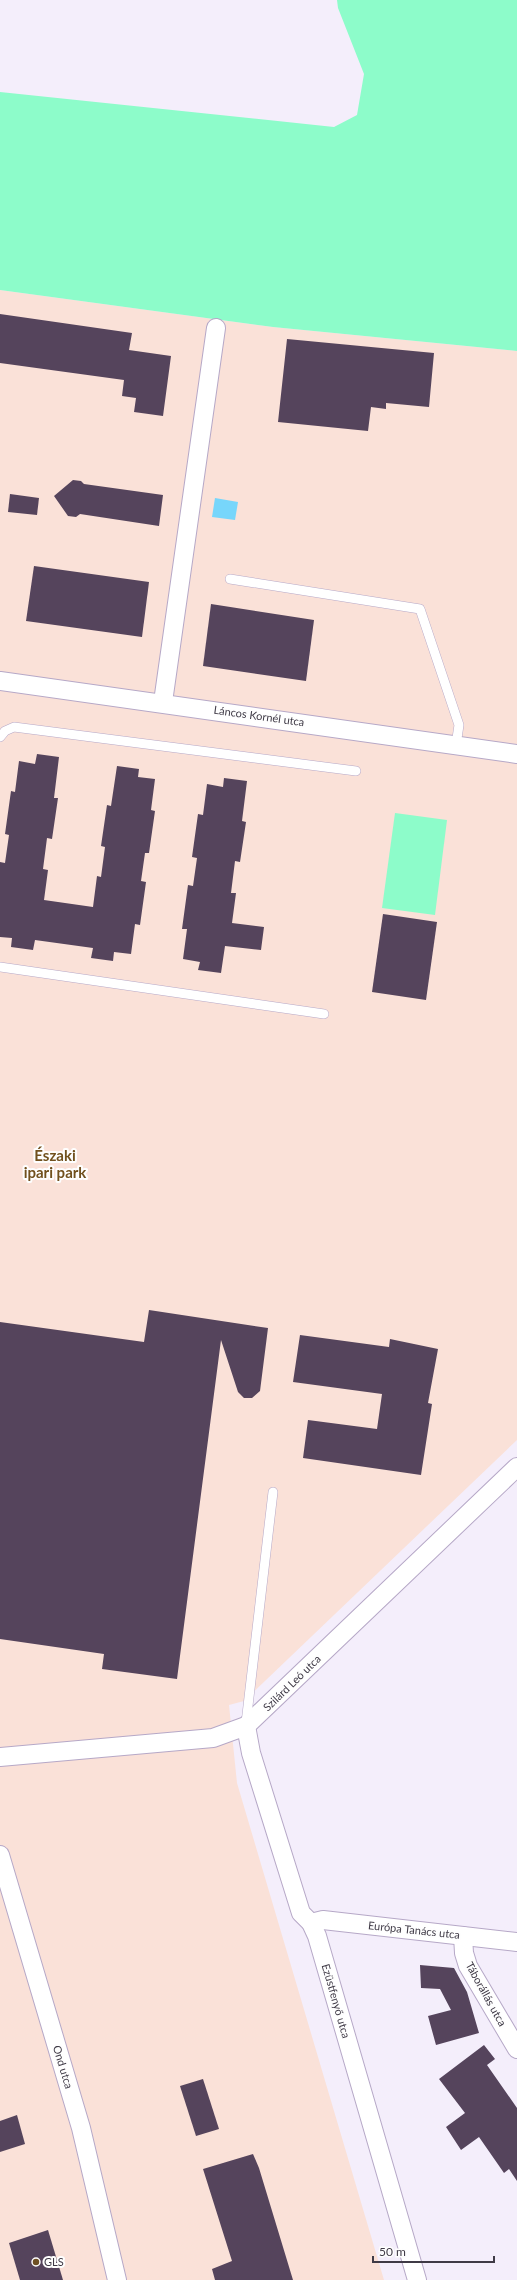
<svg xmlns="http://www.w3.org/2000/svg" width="517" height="2280" viewBox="0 0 517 2280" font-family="Lato,sans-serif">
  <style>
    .industrial { fill: #fae1d8 }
    .green { fill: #8dfcca }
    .water { fill: #77d6fb }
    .building { fill: #55445c }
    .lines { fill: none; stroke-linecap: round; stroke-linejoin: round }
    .lane-casing { stroke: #b6a8c7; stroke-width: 10 }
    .street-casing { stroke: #b6a8c7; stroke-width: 20 }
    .lane { stroke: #fff; stroke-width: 9 }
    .street { stroke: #fff; stroke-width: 18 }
    .poi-dot { fill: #6e5024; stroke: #fefefe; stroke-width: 1.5 }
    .labels { text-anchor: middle; stroke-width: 4; stroke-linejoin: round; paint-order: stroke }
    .street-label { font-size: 11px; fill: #3f3a46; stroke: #fefefe }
    .poi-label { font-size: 11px; fill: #3f3a46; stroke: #fefefe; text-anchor: start }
    .district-label { font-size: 15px; font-weight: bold; fill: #71501d; stroke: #fefefe }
  </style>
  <rect width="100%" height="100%" fill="#f4eefb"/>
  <path class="industrial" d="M0 290 273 327 517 351V1440L244 1701 229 1705 237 1783 384 2280H0Z"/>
  <g class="green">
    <path d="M337 0H517V351L273 327 0 290V92L334 127 357 115 364 74 338 8Z"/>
    <path d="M395 813 447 820 435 915 382 908Z"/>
  </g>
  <path class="water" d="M215 498 238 502 235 520 212 517Z"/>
  <g class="building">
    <path d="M0 314 132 333 129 350 171 356 163 416 134 412 136 398 122 396 124 380 0 363Z"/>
    <path d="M287 339 434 353 429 407 386 403V409L371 407 368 431 278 422Z"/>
    <path d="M73 480 81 481 84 484 163 495 159 526 80 514 76 517 68 516 54 496Z"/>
    <path d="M10 494 39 498 37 515 8 512Z"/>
    <path d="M34 566 149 582 142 637 26 621Z"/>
    <path d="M211 604 314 620 306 681 203 666Z"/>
    <path d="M37 754 59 757 54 798H58L52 839 47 838 43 869 48 870 44 900 93 907 97 876 101 877 105 847 101 846 107 805 111 806 117 766 139 769 138 777 155 779 151 810 155 811 149 853H145L141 881 146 882 140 925 135 924 131 954 114 952 113 961 91 958 93 948 35 940 33 950 11 947 12 938 0 937V862L5 863 9 835 5 834 11 791 15 792 19 761 35 764Z"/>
    <path d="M224 778 247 781 242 821 246 822 240 862 235 861 231 893H236L232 923 264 927 261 950 225 946 221 973 198 970 200 962 183 959 187 929H182L188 885 193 886 197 858 192 857 198 814 203 815 207 784 223 787Z"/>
    <path d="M383 914 437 922 426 1000 372 992Z"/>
    <path d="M149 1310 268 1328 260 1391 252 1398H244L238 1392 221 1340 177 1679 102 1669 104 1654 0 1639V1322L144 1342Z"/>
    <path d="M300 1335 389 1347 390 1339 438 1349 428 1403 432 1404 421 1475 303 1458 308 1420 377 1429 382 1394 293 1382Z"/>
    <path d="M420 1965 454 1968 467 1992 479 2033 436 2045 428 2016 451 2010 440 1989 421 1988Z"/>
    <path d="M484 2045 495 2059 487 2065 517 2108V2181L509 2169 504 2173 479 2137 461 2150 446 2127 465 2113 439 2079Z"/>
    <path d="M203 2079 219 2129 196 2136 180 2086Z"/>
    <path d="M17 2115 25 2144 0 2152V2121Z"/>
    <path d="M253 2154 259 2168 293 2280H215L212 2269 232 2261 203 2169Z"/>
    <path d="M48 2230 63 2280H20L9 2243Z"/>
  </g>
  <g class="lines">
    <g class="lane-casing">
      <g id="lane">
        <path d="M230 579 420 609 459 725 456 745"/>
        <path d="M0 737 5 731 14 727 356 771"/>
        <path d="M0 967 324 1014"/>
        <path d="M246 1723 273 1492"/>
      </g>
    </g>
    <g class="street-casing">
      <g id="street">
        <path d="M0 681 517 754"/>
        <path d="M163 702 216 328"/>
        <path d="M246 1726 251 1753 301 1913 311 1923 317 1936 417 2280"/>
        <path d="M0 1757 213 1738 246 1726 517 1467"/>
        <path d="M0 1855 81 2128 117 2280"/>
        <path d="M311 1923 323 1920 517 1942"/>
        <path d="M463 1936 464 1953 468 1966 517 2049"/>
      </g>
    </g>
    <use href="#lane" class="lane"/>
    <use href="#street" class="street"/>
  </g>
  <circle class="poi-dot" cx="36" cy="2262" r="4"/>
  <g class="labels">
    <g class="street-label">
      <text transform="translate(259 716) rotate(8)" y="4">Láncos Kornél utca</text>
      <text transform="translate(292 1683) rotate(-44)" y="4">Szilárd Leó utca</text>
      <text transform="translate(414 1930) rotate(6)" y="4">Európa Tanács utca</text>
      <text transform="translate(486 1994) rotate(61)" y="4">Táborállás utca</text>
      <text transform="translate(336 2001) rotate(74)" y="4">Ezüstfenyő utca</text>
      <text transform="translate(63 2067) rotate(73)" y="4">Ond utca</text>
    </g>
    <g class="poi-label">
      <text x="44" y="2266">GLS</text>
    </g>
    <g class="district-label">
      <text x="55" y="1161">Északi<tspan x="55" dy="17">ipari park</tspan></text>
    </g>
  </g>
  <path d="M373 2256v6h121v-6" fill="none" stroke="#3f3a46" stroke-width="2"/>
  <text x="379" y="2256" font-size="12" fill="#3f3a46" stroke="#fefefe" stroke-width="3" paint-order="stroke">50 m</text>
</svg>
